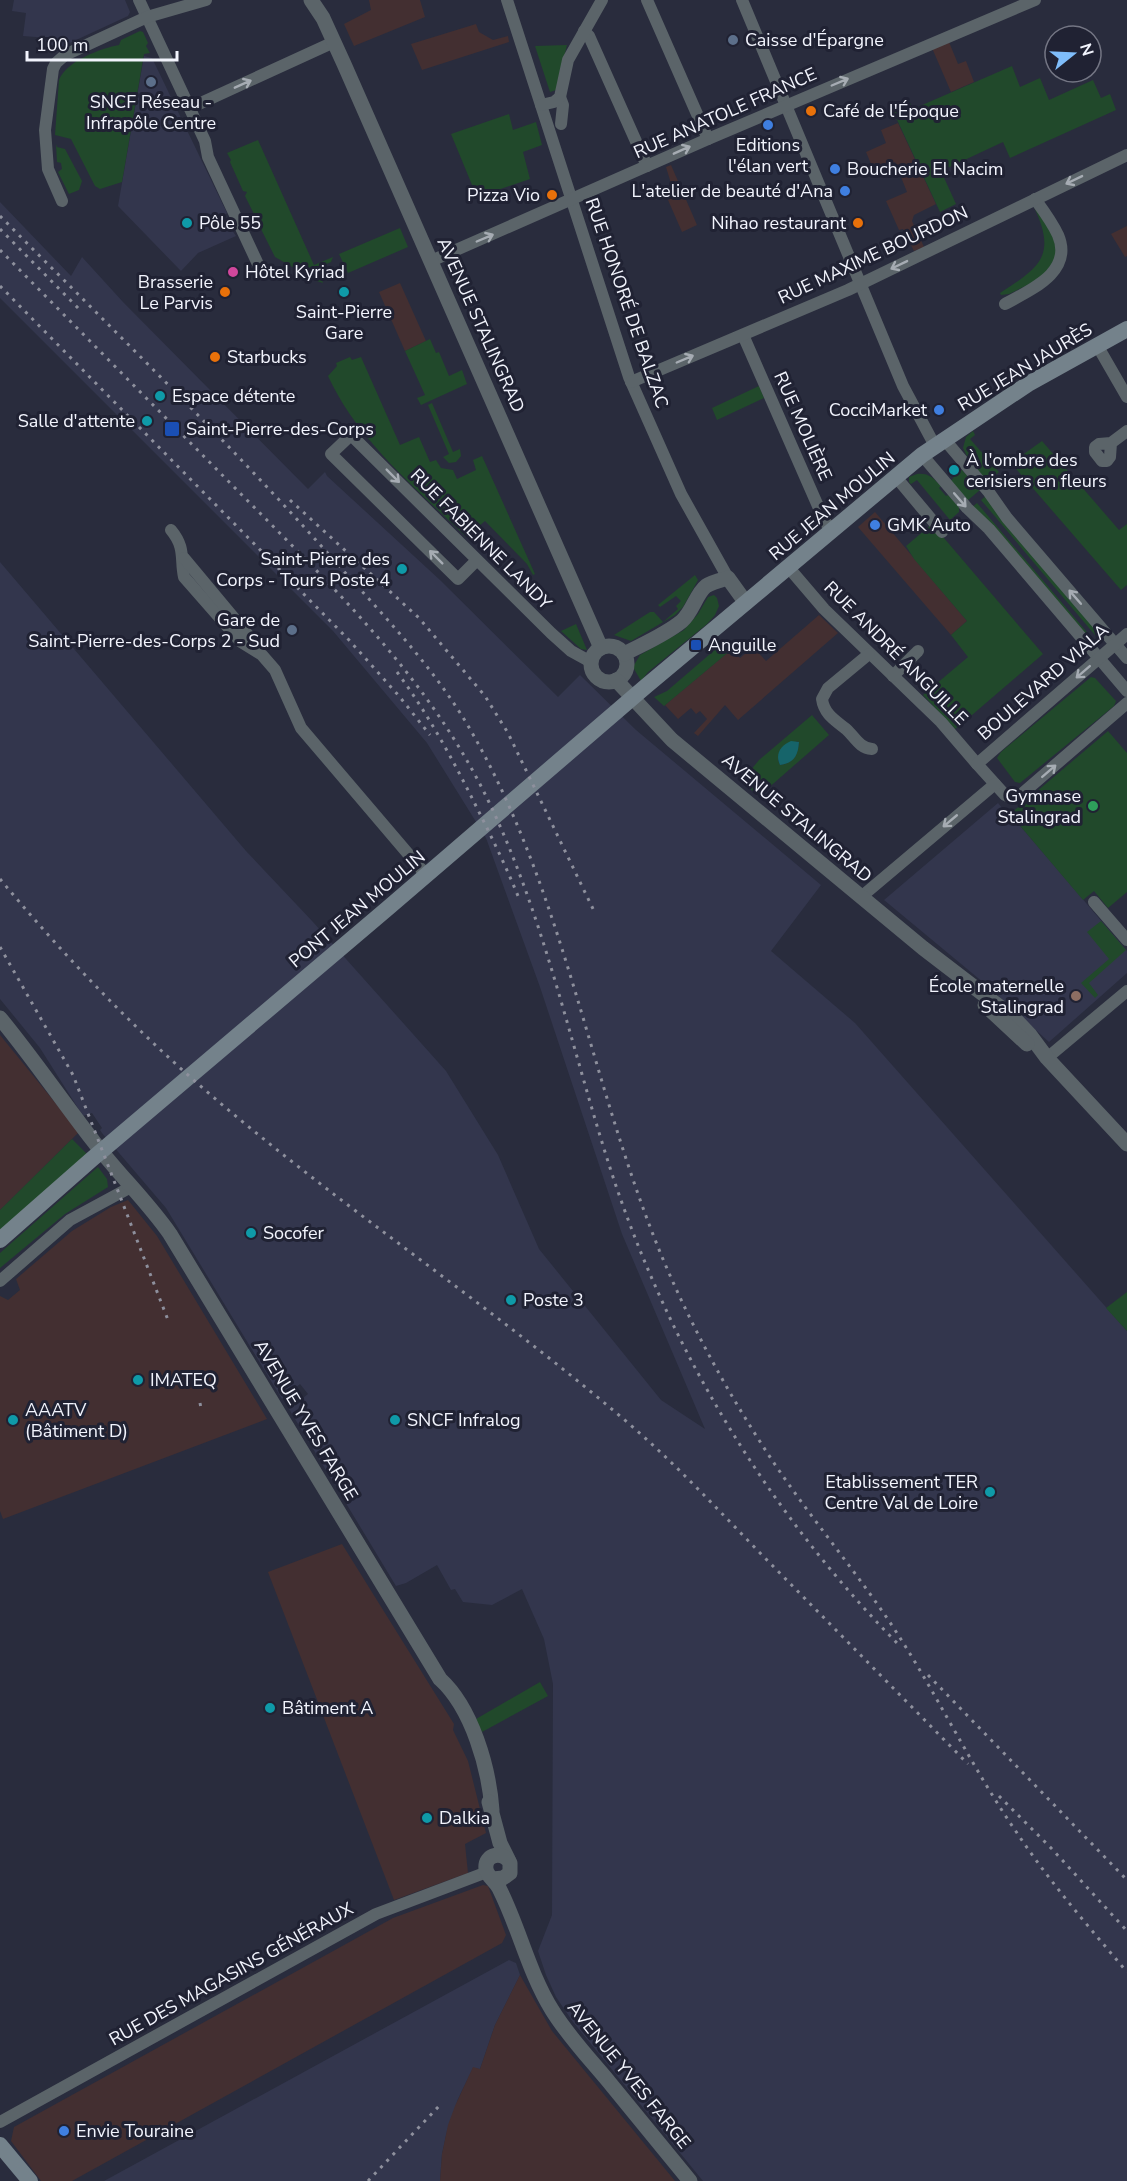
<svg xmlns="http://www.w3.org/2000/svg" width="1127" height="2181" viewBox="0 0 1127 2181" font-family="'Nunito Sans',sans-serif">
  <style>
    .built { fill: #33364d }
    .industrial { fill: #432f31 }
    .green { fill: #21492b; fill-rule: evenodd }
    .water { fill: #16646a }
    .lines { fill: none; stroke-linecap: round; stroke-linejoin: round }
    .minor { stroke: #5b6469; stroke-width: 12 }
    .tertiary { stroke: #5b6469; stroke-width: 15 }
    .secondary { stroke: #74828b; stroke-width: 16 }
    .rail { stroke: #8e909d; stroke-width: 3; stroke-dasharray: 3 6; stroke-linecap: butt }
    .oneway { stroke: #a6acb3 }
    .service-dot { fill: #5c6f8a; stroke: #202233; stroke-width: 2 }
    .food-dot { fill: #e8710a; stroke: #202233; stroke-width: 2 }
    .shop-dot { fill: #3f7fe0; stroke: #202233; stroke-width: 2 }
    .culture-dot { fill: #0f9aa8; stroke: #202233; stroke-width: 2 }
    .hotel-dot { fill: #d1479c; stroke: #202233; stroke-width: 2 }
    .transit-dot { fill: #1a4fb4; stroke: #202233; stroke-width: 2 }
    .leisure-dot { fill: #2e9e5b; stroke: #202233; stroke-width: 2 }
    .education-dot { fill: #8d6e63; stroke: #202233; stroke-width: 2 }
    .labels { text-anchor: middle; stroke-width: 6; stroke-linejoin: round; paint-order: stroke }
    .poi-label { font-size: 18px; fill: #f2f4fd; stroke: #202233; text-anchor: start }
    .street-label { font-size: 18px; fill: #f2f4fd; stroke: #202233 }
  </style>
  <rect width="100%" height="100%" fill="#292c3d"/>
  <g class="built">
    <path d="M14 0H125L130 12 128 16 61 47 47 44 48 38 23 36 26 13 12 11Z"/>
    <path d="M144 56 152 58 227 213 223 217 236 236 198 253 181 271 118 206Z"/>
    <path d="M0 202 71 276 82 257 123 302 308 489 325 472 327 476 440 580 558 697 580 675 636 730 821 885 771 951 855 1023 1127 1331V2181H703L573 2022 556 1997 546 1975 538 1951 552 1915 553 1684 544 1639 522 1589 492 1605 463 1602 455 1589 451 1590 437 1565 406 1583 396 1586 289 1409 308 1394 300 1384 282 1399 166 1208 102 1133 100 1130 102 1128 92 1113 83 1116 40 1048 0 999V562L246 851 313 922 446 1071 498 1155 539 1249 661 1400 705 1429 622 1234 540 987 486 838 427 743 333 631 0 298Z"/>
    <path d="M998 803 1008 815 1010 814 1127 951V973L1049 1042 984 983 884 900Z"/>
    <path d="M509 1960 516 1963 520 1975 495 2025 480 2069 473 2068 458 2099 447 2131 442 2154 440 2181H104Z"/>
  </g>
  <g class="industrial">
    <path d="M369 0H420L425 17 354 46 344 24 371 10Z"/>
    <path d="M476 24 479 32 493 40 508 36 509 42 422 70 411 44Z"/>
    <path d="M949 42 958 64 966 61 974 82 951 92 932 48Z"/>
    <path d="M898 123 936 204 914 215 912 221 924 247 914 251 903 229 899 230 886 201 907 192 895 162 874 171 866 152 886 143 881 130Z"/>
    <path d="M671 165 697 225 682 232 665 193 673 190 666 167Z"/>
    <path d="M1127 226V256L1125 257 1111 234Z"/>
    <path d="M400 283 426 341 405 351 379 292Z"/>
    <path d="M875 512 967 621 951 635 858 527Z"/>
    <path d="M819 615 838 633 738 720 725 705 698 736 694 733 707 719 700 711 696 714 691 708 678 719 665 705 732 649 740 658 753 647 766 661Z"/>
    <path d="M0 1035 79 1132 0 1210Z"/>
    <path d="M128 1200 157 1236 267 1419 3 1519 0 1511V1296L8 1300 20 1290 16 1279 72 1231 111 1207Z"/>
    <path d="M342 1544 454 1724 453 1730 468 1761 486 1833 465 1844 468 1873 394 1900 268 1572Z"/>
    <path d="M483 1885 488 1886 506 1935 502 1943 72 2181H41L11 2141 14 2127 393 1918Z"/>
    <path d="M520 1975 552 2031 675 2181H440L442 2154 448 2125 455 2106 473 2067 480 2069 495 2025Z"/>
  </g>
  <g class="green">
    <path d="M140 31 143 32 148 43 146 46 150 53 144 54 122 182 100 189 95 186 71 139 55 135 59 80C66 61 102 48 119 45L121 40Z"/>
    <path d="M567 45 556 90 550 92 535 46Z"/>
    <path d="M1012 66 1020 87 1040 78 1049 100 1093 80 1101 98 1110 94 1116 110 1010 158 1003 142 941 171 956 204 940 212 892 109 909 101 913 109Z"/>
    <path d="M509 114 513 130 536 122 542 145 523 152 530 179 477 197 451 134Z"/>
    <path d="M258 140 314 265 333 257 331 262 317 268 323 283 317 281 275 257 261 229 262 225 259 224 245 196 247 192 243 191 230 162 231 160 227 153Z"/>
    <path d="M56 144 57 147 65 149 82 181 79 190 69 194 58 172 62 169 61 163 57 162Z"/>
    <path d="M1034 207 1054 233 1057 256 1042 278 1009 294 1001 295 1000 293C1040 267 1057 256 1034 207Z"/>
    <path d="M400 228 408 247 348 273 339 254Z"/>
    <path d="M430 339 436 353 439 352 449 376 462 370 467 384 421 405 417 398 425 395 405 351Z"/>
    <path d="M350 357 352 360 361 357 400 445 419 437 430 462 436 460 441 468 453 470 457 479 476 470 473 460 482 456 535 574 533 575 527 564 485 521 466 537C415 487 358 441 328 376L337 366 336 363Z"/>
    <path d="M759 386 764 398 717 420 712 408Z"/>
    <path d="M432 403 453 452 460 449 461 456 456 462 449 463 443 457 449 454 428 405Z"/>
    <path d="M973 431 975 435 970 439 999 472 988 482 977 469 979 467 973 460 970 462 963 448 966 437Z"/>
    <path d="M1042 441 1119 530 1127 524V585L1121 590 1011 463Z"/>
    <path d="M962 470 980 490 967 501 951 481 958 471Z"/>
    <path d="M917 474C929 473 933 478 941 486L939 488 946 496 948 495 959 507V512L950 520 917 480 911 484 909 482V477Z"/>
    <path d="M987 495 1104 638 1100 641 981 500Z"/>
    <path d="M977 503 1097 644 1094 647 971 508Z"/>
    <path d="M932 524 1043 654 965 721 962 718 959 720 961 724 955 729 923 695 968 657 951 635 967 621 914 559 906 546Z"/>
    <path d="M695 575 698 580 683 607 675 615 631 641 614 635 650 612H654L663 622 678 609 676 606 681 601 676 596 660 607 658 605Z"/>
    <path d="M714 595 717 598 719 606 715 615 707 624 648 672 641 681 633 667 640 655 684 630 698 614 708 597Z"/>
    <path d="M576 624 587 650 581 649 561 631Z"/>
    <path d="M724 642 731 650 664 706 654 697 667 691Z"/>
    <path d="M1091 677 1095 678 1116 701 1114 706 1020 783 1015 782 997 758 1001 752Z"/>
    <path d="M812 715 829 735 759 796 741 782 759 760ZM797 741 799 743C797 756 794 763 780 765L778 760Z"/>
    <path d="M1108 731 1127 753V892L1108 908 1094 891 1083 900 1010 814Z"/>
    <path d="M1101 921 1126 950 1089 983 1098 995 1095 998 1081 983 1109 959 1087 932Z"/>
    <path d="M72 1139 88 1155 0 1230V1210Z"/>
    <path d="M98 1167 107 1179 108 1187 65 1214 0 1268V1253Z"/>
    <path d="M1127 1292V1331L1106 1308Z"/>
    <path d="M540 1682 548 1696 482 1732 476 1719Z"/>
  </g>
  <path class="water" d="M791 741 799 742C798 756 794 763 780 765 775 754 780 746 791 741Z"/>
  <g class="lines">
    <g class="minor">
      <path d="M139 0 205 141 208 157 257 262"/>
      <path d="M507 0 629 377 681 494 728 578"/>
      <path d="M647 0 708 139"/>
      <path d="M742 0 903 386 935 446"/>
      <path d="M584 31 589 36 647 166"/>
      <path d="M560 97 563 105 561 124"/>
      <path d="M541 105 554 102 560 97 568 60 602 0"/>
      <path d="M190 108 334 42"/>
      <path d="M62 201 48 169 45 130 53 69 56 63 65 55 147 17 206 0"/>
      <path d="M431 261 708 139 1035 0"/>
      <path d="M1005 304C1030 290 1074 272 1058 235 1052 222 1043 210 1035 199"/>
      <path d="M743 335 825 522 832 530"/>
      <path d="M1097 345 1127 397"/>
      <path d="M631 382 848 290 1127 155"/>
      <path d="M944 439 988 491 1007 518 1127 658"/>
      <path d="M1111 443 1110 457 1107 461H1102L1095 452V447L1099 444 1111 443 1127 431"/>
      <path d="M922 455 967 508 989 529 1127 691"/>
      <path d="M896 477 942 532"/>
      <path d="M171 530C186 548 180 559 184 577L241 642 262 655 275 670 301 728 427 876"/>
      <path d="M184 558 249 636 251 647"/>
      <path d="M477 560 458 579 331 454 351 435 551 633 571 651 591 662"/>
      <path d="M789 568 824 609 941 722 977 764"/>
      <path d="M1127 634 977 764 1005 795 1011 798H1017L1127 703"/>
      <path d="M869 654 828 688 822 699C824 714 835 720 846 729 855 737 859 748 872 749"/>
      <path d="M893 676 918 651"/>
      <path d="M861 897 995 784"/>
      <path d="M1094 902 1127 940"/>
      <path d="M1047 1058 1127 991"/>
      <path d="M0 1281 70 1220 131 1187"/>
      <path d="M0 2122 376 1914 487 1872"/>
    </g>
    <g class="tertiary">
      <path d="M311 0 323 18 344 64 601 648"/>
      <circle cx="609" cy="664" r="18"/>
      <path d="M624 654C643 644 665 635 682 621 693 611 696 594 706 586 712 582 721 580 728 578L746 603"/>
      <path d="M616 680 672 740 923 948 1013 1017 1030 1035 1047 1058 1127 1144"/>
      <path d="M985 1005 1027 1044"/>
      <path d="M0 1018C33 1058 62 1101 94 1142 118 1174 147 1201 170 1234L440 1679C472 1708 489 1768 492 1810"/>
      <path d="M489 1802 500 1843 508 1859"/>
      <path d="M493 1879 503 1878 510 1873V1863C504 1851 484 1853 486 1869 487 1876 495 1881 499 1888 519 1927 528 1971 552 2010 568 2036 589 2058 609 2082 636 2115 663 2148 690 2181"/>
    </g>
    <g class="secondary">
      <path d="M0 1240 92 1159 388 908 645 687 922 455 1028 384 1127 329"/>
      <path d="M0 2145 30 2181"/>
    </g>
    <g class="rail">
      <path d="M0 216C115 332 232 445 340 567 385 617 432 666 467 724 563 887 589 1078 660 1252 691 1327 731 1399 776 1466 812 1519 853 1568 889 1621 934 1688 969 1763 1015 1830 1048 1880 1088 1926 1127 1972"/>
      <path d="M0 229 82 312"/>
      <path d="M0 250C79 330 159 411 238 491 330 584 424 673 484 792 544 912 571 1049 613 1177 671 1351 768 1512 897 1643"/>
      <path d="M0 286 349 640 399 696 430 735"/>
      <path d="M290 500 419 618 485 696 508 733 595 913"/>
      <path d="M397 672C428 714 452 758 475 804 491 836 507 868 520 901"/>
      <path d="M0 879C64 956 135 1030 212 1096 346 1211 494 1308 627 1422 676 1464 719 1511 764 1557 832 1626 900 1695 968 1764"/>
      <path d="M0 947 73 1075 168 1320"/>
      <path d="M200 1403 201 1408"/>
      <path d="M928 1675 1127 1880"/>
      <path d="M999 1796 1052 1849 1127 1931"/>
      <path d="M368 2181 440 2105"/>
    </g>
  </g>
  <defs><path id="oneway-shaft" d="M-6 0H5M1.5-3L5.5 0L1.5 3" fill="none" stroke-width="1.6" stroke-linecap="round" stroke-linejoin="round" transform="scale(1.5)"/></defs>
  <g class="oneway">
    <use href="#oneway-shaft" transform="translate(840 82) rotate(-23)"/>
    <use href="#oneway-shaft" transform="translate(243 84) rotate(-24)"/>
    <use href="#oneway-shaft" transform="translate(682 150) rotate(-24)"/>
    <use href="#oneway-shaft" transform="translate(1074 180) rotate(154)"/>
    <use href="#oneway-shaft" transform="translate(485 238) rotate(-23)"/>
    <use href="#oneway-shaft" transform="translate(899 265) rotate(154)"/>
    <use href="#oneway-shaft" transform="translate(685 359) rotate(-23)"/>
    <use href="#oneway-shaft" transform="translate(393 476) rotate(45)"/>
    <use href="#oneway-shaft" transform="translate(960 500) rotate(49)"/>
    <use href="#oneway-shaft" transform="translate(436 557) rotate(-135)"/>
    <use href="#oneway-shaft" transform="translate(1075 597) rotate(-131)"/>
    <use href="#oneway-shaft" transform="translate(1083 672) rotate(139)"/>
    <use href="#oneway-shaft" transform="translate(1049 771) rotate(-41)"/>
    <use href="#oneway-shaft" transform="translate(950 821) rotate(140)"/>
  </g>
  <g class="service-dot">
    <circle cx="733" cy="40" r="6"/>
    <circle cx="151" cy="82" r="6"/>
    <circle cx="292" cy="630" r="6"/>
  </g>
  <g class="food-dot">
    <circle cx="811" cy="111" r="6"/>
    <circle cx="552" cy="195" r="6"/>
    <circle cx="858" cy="223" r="6"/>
    <circle cx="225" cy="292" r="6"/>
    <circle cx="215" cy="357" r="6"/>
  </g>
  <g class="shop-dot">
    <circle cx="768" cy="125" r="6"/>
    <circle cx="835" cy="169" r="6"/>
    <circle cx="845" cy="191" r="6"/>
    <circle cx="939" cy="410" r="6"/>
    <circle cx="875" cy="525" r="6"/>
    <circle cx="64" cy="2131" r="6"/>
  </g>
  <g class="culture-dot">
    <circle cx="187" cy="223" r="6"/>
    <circle cx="344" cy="292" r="6"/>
    <circle cx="160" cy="396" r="6"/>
    <circle cx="147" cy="421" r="6"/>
    <circle cx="954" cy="470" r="6"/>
    <circle cx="402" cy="569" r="6"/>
    <circle cx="251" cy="1233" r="6"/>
    <circle cx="511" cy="1300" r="6"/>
    <circle cx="138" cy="1380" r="6"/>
    <circle cx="13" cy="1420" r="6"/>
    <circle cx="395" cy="1420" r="6"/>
    <circle cx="990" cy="1492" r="6"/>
    <circle cx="270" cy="1708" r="6"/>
    <circle cx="427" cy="1818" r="6"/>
  </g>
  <circle class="hotel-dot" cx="233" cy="272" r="6"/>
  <g class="transit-dot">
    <rect x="164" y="421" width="16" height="16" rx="3"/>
    <rect x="690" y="639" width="12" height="12" rx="3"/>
  </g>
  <circle class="leisure-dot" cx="1093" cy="806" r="6"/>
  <circle class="education-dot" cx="1076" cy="996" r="6"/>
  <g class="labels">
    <g class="poi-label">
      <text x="745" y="46">Caisse d'Épargne</text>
      <text x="151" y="108" text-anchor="middle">SNCF Réseau -<tspan x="151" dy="21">Infrapôle Centre</tspan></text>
      <text x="823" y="117">Café de l'Époque</text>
      <text x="768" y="151" text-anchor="middle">Editions<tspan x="768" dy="21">l'élan vert</tspan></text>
      <text x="847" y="175">Boucherie El Nacim</text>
      <text x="833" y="197" text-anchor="end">L'atelier de beauté d'Ana</text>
      <text x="540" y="201" text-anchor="end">Pizza Vio</text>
      <text x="199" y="229">Pôle 55</text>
      <text x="846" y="229" text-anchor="end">Nihao restaurant</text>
      <text x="245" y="278">Hôtel Kyriad</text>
      <text x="213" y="288" text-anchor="end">Brasserie<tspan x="213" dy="21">Le Parvis</tspan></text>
      <text x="344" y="318" text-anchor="middle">Saint-Pierre<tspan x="344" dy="21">Gare</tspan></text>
      <text x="227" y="363">Starbucks</text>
      <text x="172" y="402">Espace détente</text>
      <text x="927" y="416" text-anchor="end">CocciMarket</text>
      <text x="135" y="427" text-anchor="end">Salle d'attente</text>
      <text x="186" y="435">Saint-Pierre-des-Corps</text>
      <text x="966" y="466">À l'ombre des<tspan x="966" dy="21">cerisiers en fleurs</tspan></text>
      <text x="887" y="531">GMK Auto</text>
      <text x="390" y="565" text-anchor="end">Saint-Pierre des<tspan x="390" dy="21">Corps - Tours Poste 4</tspan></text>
      <text x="280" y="626" text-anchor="end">Gare de<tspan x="280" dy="21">Saint-Pierre-des-Corps 2 - Sud</tspan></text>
      <text x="708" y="651">Anguille</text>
      <text x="1081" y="802" text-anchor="end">Gymnase<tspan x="1081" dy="21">Stalingrad</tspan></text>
      <text x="1064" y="992" text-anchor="end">École maternelle<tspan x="1064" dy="21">Stalingrad</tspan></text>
      <text x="263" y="1239">Socofer</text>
      <text x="523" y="1306">Poste 3</text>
      <text x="150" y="1386">IMATEQ</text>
      <text x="25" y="1416">AAATV<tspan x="25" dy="21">(Bâtiment D)</tspan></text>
      <text x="407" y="1426">SNCF Infralog</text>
      <text x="978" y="1488" text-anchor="end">Etablissement TER<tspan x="978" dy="21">Centre Val de Loire</tspan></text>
      <text x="282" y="1714">Bâtiment A</text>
      <text x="439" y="1824">Dalkia</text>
      <text x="76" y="2137">Envie Touraine</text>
    </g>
    <g class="street-label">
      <text transform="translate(725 113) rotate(-24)" y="6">RUE ANATOLE FRANCE</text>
      <text transform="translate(873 255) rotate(-25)" y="6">RUE MAXIME BOURDON</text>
      <text transform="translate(627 303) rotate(71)" y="6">RUE HONORÉ DE BALZAC</text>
      <text transform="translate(481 325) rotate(66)" y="6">AVENUE STALINGRAD</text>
      <text transform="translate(1025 367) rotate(-31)" y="6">RUE JEAN JAURÈS</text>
      <text transform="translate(803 426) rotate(66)" y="6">RUE MOLIÈRE</text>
      <text transform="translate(832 506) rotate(-40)" y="6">RUE JEAN MOULIN</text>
      <text transform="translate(481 539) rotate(45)" y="6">RUE FABIENNE LANDY</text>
      <text transform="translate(896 653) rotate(45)" y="6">RUE ANDRÉ ANGUILLE</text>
      <text transform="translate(1043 682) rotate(-41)" y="6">BOULEVARD VIALA</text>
      <text transform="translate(797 818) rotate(40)" y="6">AVENUE STALINGRAD</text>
      <text transform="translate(357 909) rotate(-40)" y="6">PONT JEAN MOULIN</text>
      <text transform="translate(306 1420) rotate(59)" y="6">AVENUE YVES FARGE</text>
      <text transform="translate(231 1974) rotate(-29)" y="6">RUE DES MAGASINS GÉNÉRAUX</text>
      <text transform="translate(629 2075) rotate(51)" y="6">AVENUE YVES FARGE</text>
    </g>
  </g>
  <g transform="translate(1073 54) rotate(72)"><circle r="28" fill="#202233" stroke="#747684" stroke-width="1.5"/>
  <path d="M0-4.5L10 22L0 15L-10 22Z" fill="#7fbdfa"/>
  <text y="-9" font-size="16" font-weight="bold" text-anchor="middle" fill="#f2f4fd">N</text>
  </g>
  <path d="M27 51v9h150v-9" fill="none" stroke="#f2f4fd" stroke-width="3"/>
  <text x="36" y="51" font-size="18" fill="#f2f4fd" stroke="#202233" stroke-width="4.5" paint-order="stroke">100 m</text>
</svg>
